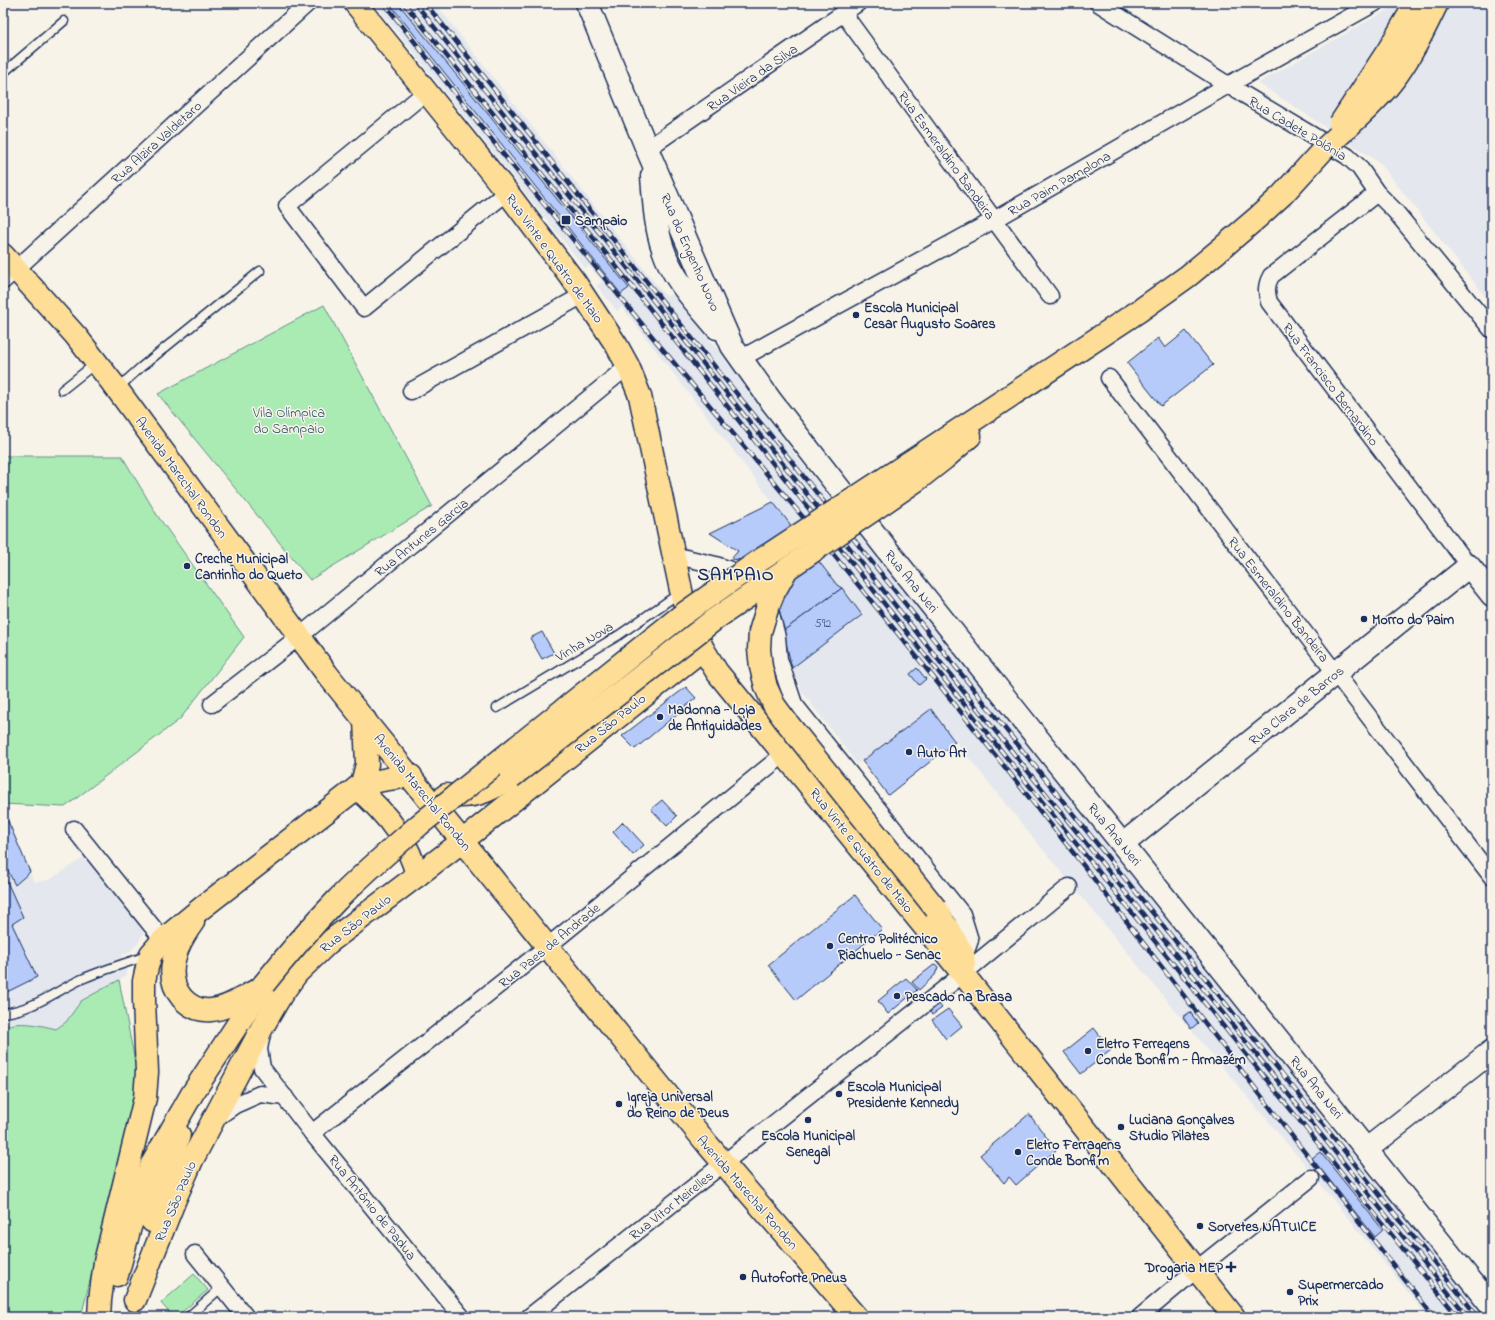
<svg xmlns="http://www.w3.org/2000/svg" width="1495" height="1320" viewBox="0 0 1495 1320" font-family="'Indie Flower',sans-serif">
  <style>
    .built { fill: #e4e7ed }
    .green { fill: #aaebb3; stroke: #628d88 }
    .building { fill: #b6cbfa; stroke: #1b2f5e }
    .lines { fill: none; stroke-linecap: round; stroke-linejoin: round }
    .lane-casing { stroke: #1b2f5e; stroke-width: 11 }
    .street-casing { stroke: #1b2f5e; stroke-width: 19 }
    .secondary-casing { stroke: #1b2f5e; stroke-width: 25 }
    .primary-casing { stroke: #1b2f5e; stroke-width: 25 }
    .lane { stroke: #f7f3e8; stroke-width: 8 }
    .street { stroke: #f7f3e8; stroke-width: 16 }
    .secondary { stroke: #f7f3e8; stroke-width: 22 }
    .primary { stroke: #fede96; stroke-width: 22 }
    .rail-casing { stroke: #1b2f5e; stroke-width: 4.5 }
    .rail { stroke: #f7f3e8; stroke-width: 3; stroke-dasharray: 9; stroke-linecap: butt }
    .primary-bridge-casing { stroke: #1b2f5e; stroke-width: 25; stroke-linecap: butt }
    .primary-bridge { stroke: #fede96; stroke-width: 22 }
    .poi-dot { fill: #1b2f5e; stroke: #f7f3e8; stroke-width: 1.5 }
    .labels { text-anchor: middle; stroke-width: 3; stroke-linejoin: round; paint-order: stroke }
    .number-label { font-size: 12px; fill: #425685 }
    .street-label { font-size: 14px; fill: #1b2f5e; stroke: #f7f3e8 }
    .poi-label { font-size: 14px; font-weight: bold; fill: #1b2f5e; stroke: #f7f3e8; text-anchor: start }
    .park-label { font-size: 14px; fill: #38556f; stroke: #f7f3e8 }
    .district-label { font-size: 18px; font-weight: bold; letter-spacing: 1px; fill: #1b2f5e; stroke: #f7f3e8 }
  </style>
  <rect width="100%" height="100%" fill="#f7f3e8"/>
  <filter id="ink" filterUnits="userSpaceOnUse"><feTurbulence type="fractalNoise" baseFrequency=".025" numOctaves="2"/><feDisplacementMap in="SourceGraphic" scale="8" xChannelSelector="R" yChannelSelector="G"/><feConvolveMatrix kernelMatrix="1 2 1 2 8 2 1 2 1" color-interpolation-filters="sRGB"/></filter>
  <g filter="url(#ink)">
    <g class="built">
      <path d="M374 3H435L663 293 667 296 670 295 675 297 727 361 786 443 1194 954 1314 1105 1340 1141 1345 1144 1485 1317H1428L1300 1159 1192 1031 1030 834 944 727 931 709 857 764 803 693 792 668 862 615 842 588 837 585 622 307 617 311 597 286 602 281 589 266 585 268Z"/>
      <path d="M1400 3H1492V305L1380 163 1258 83Z"/>
      <path d="M8 821 34 882 49 880 84 858H90L139 918 143 933 138 944 128 953 122 955 127 974 119 980 81 1001 66 1022 56 1029 35 1024H10L3 1027V824Z"/>
    </g>
    <g class="green">
      <path d="M324 305 432 506 310 580 158 394Z"/>
      <path d="M3 454 8 456H122L157 515 244 637 180 719 65 807 3 804Z"/>
      <path d="M119 980 139 1082 81 1317H3V1027C19 1020 40 1025 56 1029L66 1022 81 1001Z"/>
      <path d="M194 1274 208 1290 176 1317H173L161 1303Z"/>
    </g>
    <g class="building">
      <path d="M389 3H398L629 288 621 294Z"/>
      <path d="M1186 331 1213 365 1161 406 1127 363 1158 338 1165 348Z"/>
      <path d="M773 502 837 585 842 588 783 631 778 608 770 586 759 568 742 560 731 559 738 551 710 533Z"/>
      <path d="M842 588 862 615 792 668 783 631Z"/>
      <path d="M542 632 554 653 542 659 530 638Z"/>
      <path d="M917 668 926 679 919 685 910 674Z"/>
      <path d="M686 687 696 698 635 749 622 736Z"/>
      <path d="M931 709 955 742 888 795 862 761Z"/>
      <path d="M662 800 677 816 667 826 651 809Z"/>
      <path d="M8 821 30 872 15 885 3 861V824Z"/>
      <path d="M623 822 644 845 633 855 613 832Z"/>
      <path d="M3 873 23 917 12 924 37 977 3 994Z"/>
      <path d="M855 895 882 929 796 1000 768 965Z"/>
      <path d="M935 964 938 967 935 975 919 990 912 982Z"/>
      <path d="M906 978 917 990 888 1014 878 1001Z"/>
      <path d="M938 1003 942 1008 932 1015 929 1010Z"/>
      <path d="M948 1009 962 1026 946 1039 932 1020Z"/>
      <path d="M1190 1012 1198 1023 1191 1029 1183 1017Z"/>
      <path d="M1094 1028 1111 1050 1081 1074 1064 1052Z"/>
      <path d="M1029 1114 1056 1150 1016 1185 1009 1177 1004 1183 980 1155Z"/>
      <path d="M1320 1152 1383 1230 1375 1237 1312 1158Z"/>
    </g>
    <g class="lines">
      <g class="lane-casing">
        <g id="lane">
          <path d="M3 73 64 21"/>
          <path d="M118 388 140 368 260 271"/>
          <path d="M62 390 96 363"/>
          <path d="M497 708 619 635 681 592"/>
          <path d="M3 1013C33 1010 56 991 82 979 103 970 125 963 147 956"/>
          <path d="M188 1317 222 1287"/>
        </g>
      </g>
      <g class="street-casing">
        <g id="street">
          <path d="M1098 3 1228 85 1347 156 1359 167 1377 193 1395 211 1492 330"/>
          <path d="M843 13 1050 296"/>
          <path d="M426 92 287 206 364 308 507 192"/>
          <path d="M647 149 858 3"/>
          <path d="M1377 193 1271 276C1266 285 1266 292 1269 302L1469 566"/>
          <path d="M3 281 308 3"/>
          <path d="M740 359 994 220 1228 85 1375 3"/>
          <path d="M1109 378 1492 877"/>
          <path d="M411 391 583 295"/>
          <path d="M673 555 716 565 748 576 766 594 777 637 779 659 794 704 962 914 970 940 964 957"/>
          <path d="M212 704 300 636 628 366"/>
          <path d="M74 829 163 940"/>
          <path d="M262 1033 259 1049 262 1068 312 1133 462 1317"/>
          <path d="M215 1119 235 1105 260 1094 285 1097"/>
          <path d="M312 1133 548 946 784 754"/>
          <path d="M195 1254 246 1317"/>
          <path d="M529 1317 963 974 1069 887"/>
          <path d="M1140 1317 1197 1269 1311 1178"/>
        </g>
      </g>
      <g class="secondary-casing">
        <g id="secondary">
          <path d="M587 3 647 149 732 346 771 401 892 556 1492 1307"/>
          <path d="M652 176C654 201 655 226 663 249 673 280 697 304 717 328"/>
          <path d="M1123 844 1469 566 1492 595"/>
          <path d="M1367 1149 1492 1051"/>
        </g>
      </g>
      <g class="primary-casing">
        <g id="primary">
          <path d="M355 3 507 192 574 281 617 346 628 366 640 396 682 595 691 624 703 649 717 672 963 974 1234 1317"/>
          <path d="M3 255 76 336 117 389 327 674 708 1145 856 1317"/>
          <path d="M907 464 1139 311 1188 276 1223 247 1258 217 1282 195 1323 150"/>
          <path d="M917 480 945 458 970 436"/>
          <path d="M362 784 367 764 365 720"/>
          <path d="M357 788C384 811 409 840 417 876"/>
          <path d="M446 795C474 799 488 792 511 777"/>
          <path d="M936 909 963 954 964 967"/>
          <path d="M193 922C177 944 162 974 182 998 190 1007 199 1011 211 1010 228 1009 245 996 259 989"/>
          <path d="M152 1221 179 1135"/>
          <path d="M117 1275 130 1227 152 1164 192 1094 264 984"/>
          <path d="M135 1300 175 1199 192 1160 263 1026 281 995 297 973 328 943 451 850 703 649"/>
          <path d="M99 1317 100 1300 105 1262 145 1098 147 1072 144 1000V981L147 967 151 954 163 940 203 907 362 784 388 779 411 776"/>
        </g>
      </g>
      <use href="#lane" class="lane"/>
      <use href="#street" class="street"/>
      <use href="#secondary" class="secondary"/>
      <use href="#primary" class="primary"/>
      <g class="rail-casing">
        <g id="rail">
          <path d="M384 3 503 154 660 346 802 516 921 662 1087 870 1299 1145 1434 1317"/>
          <path d="M404 3 604 251 995 743 1458 1317"/>
          <path d="M415 3 610 246 968 697 1468 1317"/>
          <path d="M425 3C540 145 652 291 768 432L1106 855 1478 1317"/>
        </g>
      </g>
      <use href="#rail" class="rail"/>
      <g class="primary-bridge-casing">
        <g id="primary-bridge">
          <path d="M1340 124 1389 49 1416 3"/>
          <path d="M1323 150C1346 128 1371 108 1391 83 1410 59 1424 30 1437 3"/>
          <path d="M917 480 787 569 773 594 767 609 760 632 759 649 761 667 766 687 774 705 785 720 936 909"/>
          <path d="M511 777 715 619 785 571"/>
          <path d="M264 984C287 955 311 927 336 901 362 874 391 850 419 825L682 615 756 563 907 464"/>
        </g>
      </g>
      <use href="#primary-bridge" class="primary-bridge"/>
    </g>
  </g>
  <g class="poi-dot">
    <rect x="561" y="215" width="10" height="10" rx="2"/>
    <circle cx="856" cy="315" r="4"/>
    <circle cx="187" cy="566" r="4"/>
    <circle cx="1364" cy="619" r="4"/>
    <circle cx="660" cy="717" r="4"/>
    <circle cx="909" cy="752" r="4"/>
    <circle cx="830" cy="946" r="4"/>
    <circle cx="897" cy="996" r="4"/>
    <circle cx="1088" cy="1051" r="4"/>
    <circle cx="839" cy="1094" r="4"/>
    <circle cx="619" cy="1104" r="4"/>
    <circle cx="808" cy="1120" r="4"/>
    <circle cx="1121" cy="1127" r="4"/>
    <circle cx="1018" cy="1152" r="4"/>
    <circle cx="1200" cy="1226" r="4"/>
    <path d="M1229 1261h4v4h4v4h-4v4h-4v-4h-4v-4h4z"/>
    <circle cx="743" cy="1277" r="4"/>
    <circle cx="1290" cy="1292" r="4"/>
  </g>
  <g class="labels">
    <g class="number-label">
      <text x="823" y="627">592</text>
    </g>
    <g class="street-label">
      <text transform="translate(752 77) rotate(-35)" y="5">Rua Vieira da Silva</text>
      <text transform="translate(1298 128) rotate(31)" y="5">Rua Cadete Polônia</text>
      <text transform="translate(156 142) rotate(-42)" y="5">Rua Alzira Valdetaro</text>
      <text transform="translate(947 155) rotate(54)" y="5">Rua Esmeraldino Bandeira</text>
      <text transform="translate(1059 183) rotate(-30)" y="5">Rua Paim Pamplona</text>
      <text transform="translate(691 252) rotate(66)" y="5">Rua do Engenho Novo</text>
      <text transform="translate(555 258) rotate(54)" y="5">Rua Vinte e Quatro de Maio</text>
      <text transform="translate(1331 384) rotate(53)" y="5">Rua Francisco Bernardino</text>
      <text transform="translate(182 477) rotate(54)" y="5">Avenida Marechal Rondon</text>
      <text transform="translate(421 537) rotate(-39)" y="5">Rua Antunes Garcia</text>
      <text transform="translate(912 581) rotate(51)" y="5">Rua Ana Neri</text>
      <text transform="translate(1279 599) rotate(52)" y="5">Rua Esmeraldino Bandeira</text>
      <text transform="translate(584 641) rotate(-31)" y="5">Vinha Nova</text>
      <text transform="translate(1296 705) rotate(-39)" y="5">Rua Clara de Barros</text>
      <text transform="translate(610 723) rotate(-39)" y="5">Rua São Paulo</text>
      <text transform="translate(423 792) rotate(51)" y="5">Avenida Marechal Rondon</text>
      <text transform="translate(1115 834) rotate(51)" y="5">Rua Ana Neri</text>
      <text transform="translate(862 850) rotate(51)" y="5">Rua Vinte e Quatro de Maio</text>
      <text transform="translate(355 923) rotate(-38)" y="5">Rua São Paulo</text>
      <text transform="translate(549 945) rotate(-39)" y="5">Rua Paes de Andrade</text>
      <text transform="translate(1317 1087) rotate(51)" y="5">Rua Ana Neri</text>
      <text transform="translate(748 1192) rotate(49)" y="5">Avenida Marechal Rondon</text>
      <text transform="translate(175 1201) rotate(-67)" y="5">Rua São Paulo</text>
      <text transform="translate(671 1205) rotate(-38)" y="5">Rua Vitor Meirelles</text>
      <text transform="translate(373 1207) rotate(51)" y="5">Rua Antônio de Padua</text>
    </g>
    <g class="poi-label">
      <text x="575" y="225">Sampaio</text>
      <text x="864" y="312">Escola Municipal<tspan x="864" dy="16">Cesar Augusto Soares</tspan></text>
      <text x="195" y="563">Creche Municipal<tspan x="195" dy="16">Cantinho do Queto</tspan></text>
      <text x="1372" y="624">Morro do Paim</text>
      <text x="668" y="714">Madonna - Loja<tspan x="668" dy="16">de Antiguidades</tspan></text>
      <text x="917" y="757">Auto Art</text>
      <text x="838" y="943">Centro Politécnico<tspan x="838" dy="16">Riachuelo - Senac</tspan></text>
      <text x="905" y="1001">Pescado na Brasa</text>
      <text x="1096" y="1048">Eletro Ferregens<tspan x="1096" dy="16">Conde Bonfim - Armazém</tspan></text>
      <text x="847" y="1091">Escola Municipal<tspan x="847" dy="16">Presidente Kennedy</tspan></text>
      <text x="627" y="1101">Igreja Universal<tspan x="627" dy="16">do Reino de Deus</tspan></text>
      <text x="1129" y="1124">Luciana Gonçalves<tspan x="1129" dy="16">Studio Pilates</tspan></text>
      <text x="808" y="1140" text-anchor="middle">Escola Municipal<tspan x="808" dy="16">Senegal</tspan></text>
      <text x="1026" y="1149">Eletro Ferragens<tspan x="1026" dy="16">Conde Bonfim</tspan></text>
      <text x="1208" y="1231">Sorvetes NATUICE</text>
      <text x="1223" y="1272" text-anchor="end">Drogaria MEP</text>
      <text x="751" y="1282">Autoforte Pneus</text>
      <text x="1298" y="1289">Supermercado<tspan x="1298" dy="16">Prix</tspan></text>
    </g>
    <g class="park-label">
      <text x="289" y="417">Vila Olímpica<tspan x="289" dy="16">do Sampaio</tspan></text>
    </g>
    <g class="district-label">
      <text x="736" y="580">SAMPAIO</text>
    </g>
  </g>
  <rect width="1495" height="1320" fill="none" stroke="#f7f3e8" stroke-width="16"/>
  <rect x="8" y="8" width="1479" height="1304" fill="none" stroke="#1b2f5e" stroke-width="1.5" filter="url(#ink)"/>
</svg>
